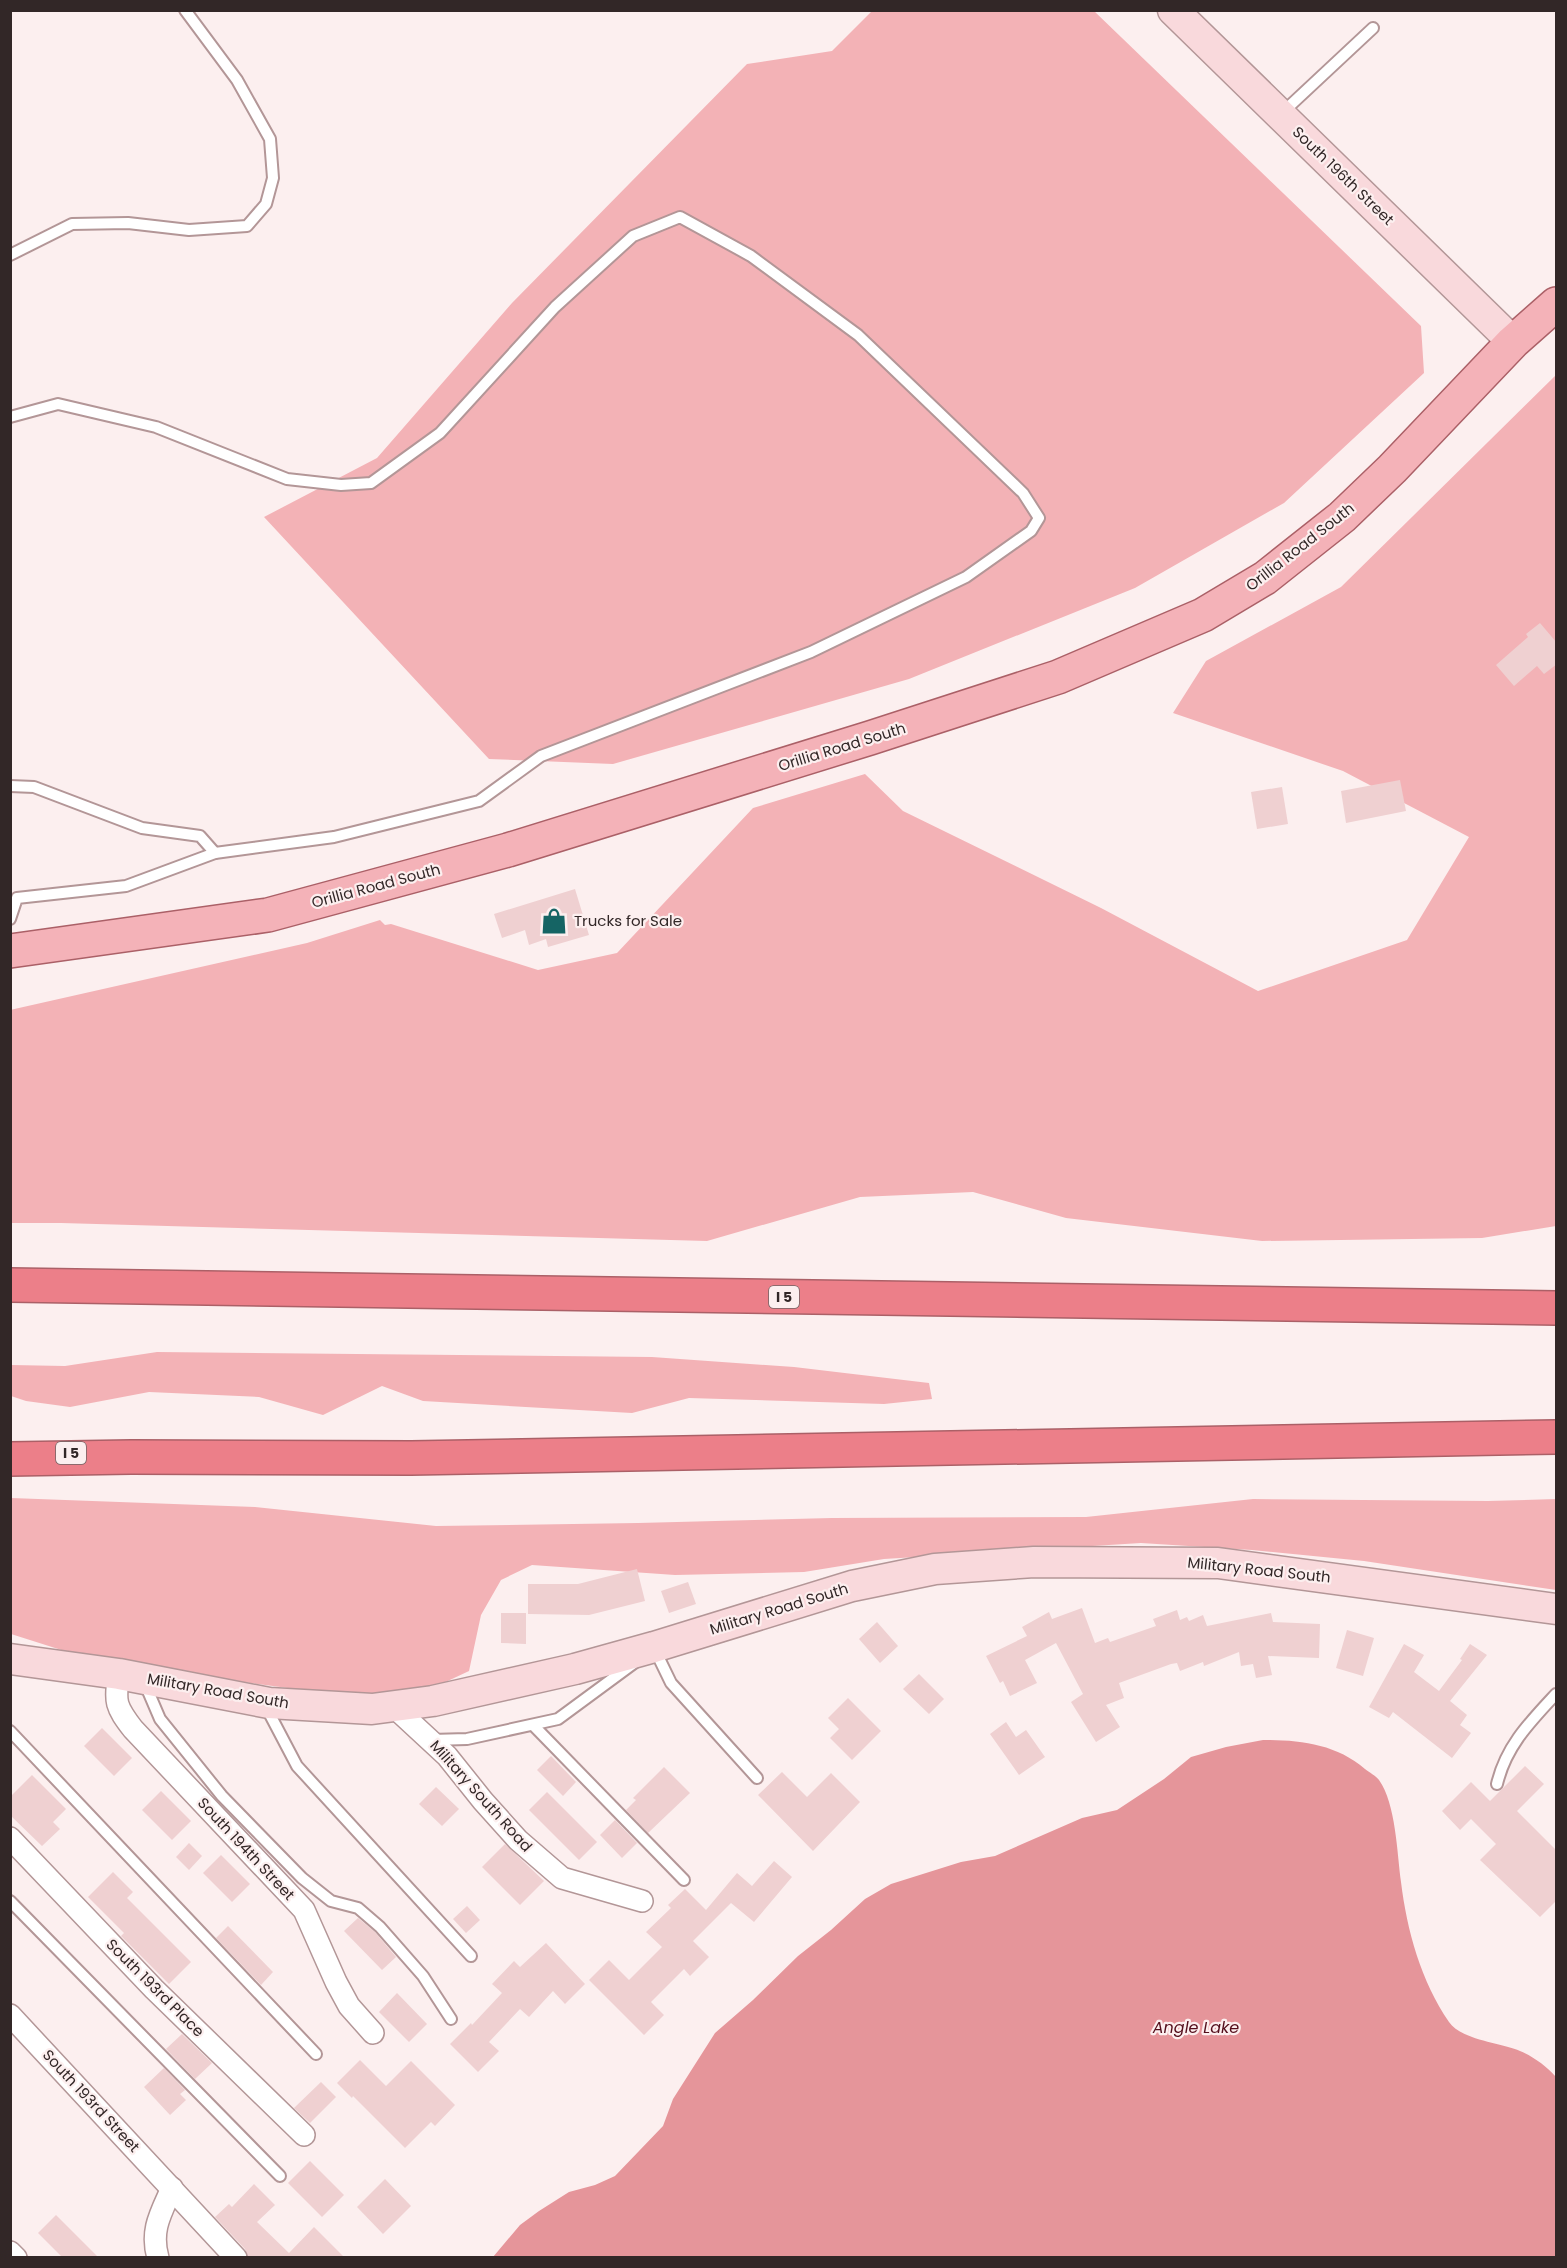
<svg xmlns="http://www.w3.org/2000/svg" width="1567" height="2268" viewBox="0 0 1567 2268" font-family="Poppins,sans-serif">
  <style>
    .green { fill: #f3b2b6 }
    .water { fill: #e5959a }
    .building { fill: #efd0d1 }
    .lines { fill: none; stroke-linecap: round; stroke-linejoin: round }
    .service-casing { stroke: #b39697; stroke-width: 14 }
    .minor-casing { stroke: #b39697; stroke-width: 24 }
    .secondary-casing { stroke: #b39697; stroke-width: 33 }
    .primary-casing { stroke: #ab6067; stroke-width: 36 }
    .motorway-casing { stroke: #ab6067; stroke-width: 36 }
    .service { stroke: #fff; stroke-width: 10 }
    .minor { stroke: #fff; stroke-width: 21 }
    .secondary { stroke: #f9d9dc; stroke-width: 30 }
    .primary { stroke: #f4b2b8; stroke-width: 33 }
    .motorway { stroke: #ec7f89; stroke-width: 33 }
    .labels { text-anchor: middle; stroke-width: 4.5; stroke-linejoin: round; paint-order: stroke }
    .shield { fill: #fcefef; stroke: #6f6363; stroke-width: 1.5 }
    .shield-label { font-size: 14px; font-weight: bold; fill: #322727 }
    .street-label { font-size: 15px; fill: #322727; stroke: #fcefef }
    .poi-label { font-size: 15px; fill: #322727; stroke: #fcefef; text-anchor: start }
    .water-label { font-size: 16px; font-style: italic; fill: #540e1c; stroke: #fcefef }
  </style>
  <rect width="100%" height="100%" fill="#fcefef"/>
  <g class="green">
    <path d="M872 11H1094L1421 326 1424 373 1284 503 1135 588 909 679 613 764 489 759 264 517 377 458 512 303 747 64 832 51Z"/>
    <path d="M1556 375V1226L1482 1238 1262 1241 1066 1218 973 1192 860 1197 707 1241 61 1223H11L10 1010 307 943 380 920 385 925 391 924 538 970 617 953 753 808 865 774 903 811 1101 908 1258 991 1407 940 1469 837 1343 771 1173 713 1206 661 1341 587Z"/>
    <path d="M157 1352 652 1357 794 1367 929 1383 932 1399 884 1404 689 1398 632 1413 423 1401 382 1386 323 1415 259 1397 149 1392 70 1407 26 1401 11 1396V1365L65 1366Z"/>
    <path d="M11 1498 255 1507 436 1526 638 1523 832 1518 1086 1517 1253 1499 1488 1501 1556 1499V1590L1364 1561 1252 1550 1141 1543 884 1559 804 1572 675 1575 532 1565 501 1580 481 1615 469 1671 437 1686 348 1696 213 1678 74 1654 11 1634Z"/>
  </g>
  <path class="water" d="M1263 1740C1300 1740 1336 1744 1365 1769 1369 1772 1376 1776 1379 1780 1396 1804 1397 1853 1401 1882 1407 1931 1421 1981 1449 2022 1461 2040 1502 2043 1520 2051 1534 2057 1546 2066 1556 2077V2257H493L520 2225 539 2211 569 2192 595 2185 615 2176 663 2126 673 2099 715 2033 753 2000 798 1956 831 1930 865 1899 891 1884 961 1862 995 1856 1082 1818 1117 1810 1164 1779 1191 1757 1226 1747Z"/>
  <g class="building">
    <path d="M1540 623 1557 643V664L1544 674 1537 666 1514 686 1496 665 1528 637 1526 634Z"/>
    <path d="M1400 780 1406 811 1346 823 1341 791Z"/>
    <path d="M1282 787 1288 824 1257 829 1251 792Z"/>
    <path d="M575 889 589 935 548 947 546 939 529 945 525 930 502 938 494 914Z"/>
    <path d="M637 1569 645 1601 589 1615 528 1614V1584H578Z"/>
    <path d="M688 1582 696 1604 669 1613 661 1591Z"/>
    <path d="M1082 1608 1095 1643 1108 1638 1110 1642 1156 1626 1153 1619 1177 1610 1180 1620 1187 1617 1189 1621 1203 1615 1207 1626 1271 1613 1273 1622 1320 1624 1319 1658 1268 1656 1272 1675 1256 1678 1253 1664 1241 1666 1239 1652 1204 1666 1203 1662 1180 1671 1177 1663 1171 1664 1119 1683 1124 1698 1106 1705 1120 1727 1096 1742 1071 1702 1083 1694 1056 1643 1025 1660 1037 1683 1010 1696 1003 1681 1000 1683 986 1656 1027 1636 1022 1627 1049 1612 1052 1619Z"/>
    <path d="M501 1613H526V1644L501 1643Z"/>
    <path d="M877 1622 898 1646 880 1663 859 1639Z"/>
    <path d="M1347 1630 1374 1638 1363 1676 1336 1668Z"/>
    <path d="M1404 1644 1424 1655 1414 1672 1439 1691 1462 1660 1460 1659 1470 1644 1487 1655 1450 1701 1467 1715 1460 1725 1471 1733 1452 1758 1393 1712 1389 1718 1369 1707Z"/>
    <path d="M919 1674 944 1699 929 1714 903 1689Z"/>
    <path d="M848 1698 881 1731 852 1760 830 1738 839 1729 828 1718Z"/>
    <path d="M1006 1722 1016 1737 1026 1730 1045 1757 1019 1775 990 1734Z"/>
    <path d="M102 1728 132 1758 114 1776 84 1746Z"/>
    <path d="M551 1756 576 1782 563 1796 537 1770Z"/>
    <path d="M1525 1766 1544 1784 1517 1811 1557 1851V1900L1540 1917 1480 1860 1496 1844 1471 1819 1460 1830 1442 1811 1471 1782 1490 1801Z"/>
    <path d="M664 1767 690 1793 648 1833 626 1810 636 1800 633 1798Z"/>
    <path d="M782 1772 807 1797 831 1773 860 1802 813 1851 758 1795Z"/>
    <path d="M32 1775 66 1809 53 1822 60 1829 42 1846 10 1815V1797Z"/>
    <path d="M436 1787 459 1809 442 1826 419 1804Z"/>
    <path d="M161 1791 191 1821 172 1840 142 1810Z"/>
    <path d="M547 1792 597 1842 579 1860 529 1810Z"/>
    <path d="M615 1820 637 1843 622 1858 600 1835Z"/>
    <path d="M189 1843 202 1856 189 1870 176 1857Z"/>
    <path d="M505 1844 544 1881 520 1905 482 1867Z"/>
    <path d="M221 1855 250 1884 232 1902 203 1873Z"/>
    <path d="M774 1861 792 1877 754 1922 731 1903 693 1941 709 1957 690 1976 684 1969 651 2002 664 2015 644 2035 589 1980 609 1960 629 1980 662 1947 646 1932 671 1908 668 1905 685 1889 706 1910 737 1873 752 1886Z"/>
    <path d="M113 1872 133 1892 127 1898 191 1962 169 1984 121 1936 124 1933 88 1897Z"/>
    <path d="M467 1906 480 1920 466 1933 453 1919Z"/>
    <path d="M358 1918 375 1932 396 1957 382 1970 344 1931Z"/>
    <path d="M228 1926 273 1972 261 1985 216 1938Z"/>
    <path d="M546 1943 585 1984 565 2004 553 1991 529 2017 520 2009 489 2042 499 2051 478 2072 450 2044 471 2023 472 2025 502 1993 492 1984 514 1961 520 1967Z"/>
    <path d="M397 1993 427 2024 409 2042 379 2012Z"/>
    <path d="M182 2034 212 2063 195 2079 166 2049Z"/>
    <path d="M360 2060 386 2086 411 2061 455 2105 435 2126 431 2122 405 2148 353 2096 352 2098 337 2083Z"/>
    <path d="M164 2068 185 2090 180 2094 186 2100 170 2115 144 2087Z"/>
    <path d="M321 2082 336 2097 310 2123 294 2108Z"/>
    <path d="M310 2161 344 2195 322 2217 288 2183Z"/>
    <path d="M385 2179 411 2206 383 2234 357 2207Z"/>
    <path d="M254 2184 275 2205 257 2222 289 2253 314 2227 345 2258H248L245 2249 215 2217 229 2204 232 2207Z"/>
    <path d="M56 2215 99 2258H63L38 2233Z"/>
  </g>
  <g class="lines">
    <g class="service-casing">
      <g id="service">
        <path d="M1282 113 1373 28"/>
        <path d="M10 255 72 224 128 223 189 230 247 226 266 204 273 178 270 139 237 80 185 10"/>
        <path d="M10 417 58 404 156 427 287 479 341 485 371 483 440 433 555 307 633 236 680 217 751 256 858 335 1023 493 1039 518 1031 531 966 577 811 652 541 756 479 801 334 837 215 853 126 886 17 898 10 919"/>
        <path d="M10 786 34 787 142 828 200 836 215 853"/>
        <path d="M655 1650 671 1683 757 1778"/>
        <path d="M145 1684 160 1719 222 1796 302 1878 331 1901 358 1908 380 1927 423 1976 451 2019"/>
        <path d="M266 1707 297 1766 471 1956"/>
        <path d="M533 1725 684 1880"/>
        <path d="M10 1731 316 2054"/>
        <path d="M431 1740 467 1739 558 1719 634 1663"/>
        <path d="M1497 1784C1506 1746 1530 1722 1556 1694"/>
        <path d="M10 1901 280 2176"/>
      </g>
    </g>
    <g class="minor-casing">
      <g id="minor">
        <path d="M119 1674C114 1702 116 1707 133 1729L304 1910 336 1982 349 2006 373 2033"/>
        <path d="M393 1706 447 1756 483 1801 518 1840 562 1878 642 1901"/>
        <path d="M10 1838 154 1989 304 2135"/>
        <path d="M10 2015 236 2258"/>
        <path d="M10 2252 16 2258"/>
        <path d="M158 2258C150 2230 161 2213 172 2188"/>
      </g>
    </g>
    <g class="secondary-casing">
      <g id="secondary">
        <path d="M1173 10 1513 342"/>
        <path d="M10 1659 119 1674 269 1703 372 1709 433 1701 575 1669 654 1647 852 1586 935 1569 1034 1562 1218 1563 1556 1609"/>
      </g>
    </g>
    <g class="primary-casing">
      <path id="primary" d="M10 951 268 915 508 850 870 738 1058 677 1203 615 1265 578 1342 517 1392 469 1513 342 1556 304"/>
    </g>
    <g class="motorway-casing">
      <g id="motorway">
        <path d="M10 1285 1556 1308"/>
        <path d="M10 1459 131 1457 411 1458 1556 1437"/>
      </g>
    </g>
    <use href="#service" class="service"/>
    <use href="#minor" class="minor"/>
    <use href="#secondary" class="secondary"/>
    <use href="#primary" class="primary"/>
    <use href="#motorway" class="motorway"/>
  </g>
  <defs>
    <g id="shop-bare" transform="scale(2.07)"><path d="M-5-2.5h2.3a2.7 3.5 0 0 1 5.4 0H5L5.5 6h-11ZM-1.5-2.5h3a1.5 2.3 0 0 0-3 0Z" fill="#156464" stroke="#fcefef" stroke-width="2.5" paint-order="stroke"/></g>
  </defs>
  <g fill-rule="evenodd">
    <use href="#shop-bare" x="554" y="921"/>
  </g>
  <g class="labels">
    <g class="shield">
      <rect x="769" y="1286" width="30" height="22" rx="4.5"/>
      <rect x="56" y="1442" width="30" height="22" rx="4.5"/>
    </g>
    <g class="shield-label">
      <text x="784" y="1302">I 5</text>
      <text x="71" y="1458">I 5</text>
    </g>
    <g class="street-label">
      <text transform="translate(1343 176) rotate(44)" y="5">South 196th Street</text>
      <text transform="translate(1300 547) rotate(-38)" y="5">Orillia Road South</text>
      <text transform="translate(842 747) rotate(-17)" y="5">Orillia Road South</text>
      <text transform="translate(376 886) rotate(-15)" y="5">Orillia Road South</text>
      <text transform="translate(1259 1570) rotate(6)" y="5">Military Road South</text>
      <text transform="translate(779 1609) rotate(-17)" y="5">Military Road South</text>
      <text transform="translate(218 1691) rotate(10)" y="5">Military Road South</text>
      <text transform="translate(481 1796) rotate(48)" y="5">Military South Road</text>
      <text transform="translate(246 1849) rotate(47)" y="5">South 194th Street</text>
      <text transform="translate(155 1988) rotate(45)" y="5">South 193rd Place</text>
      <text transform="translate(91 2101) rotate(47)" y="5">South 193rd Street</text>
    </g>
    <g class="poi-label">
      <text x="574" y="926">Trucks for Sale</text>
    </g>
    <g class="water-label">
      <text x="1196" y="2033">Angle Lake</text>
    </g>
  </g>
  <rect width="1567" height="2268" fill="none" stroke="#322727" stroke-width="24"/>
</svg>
